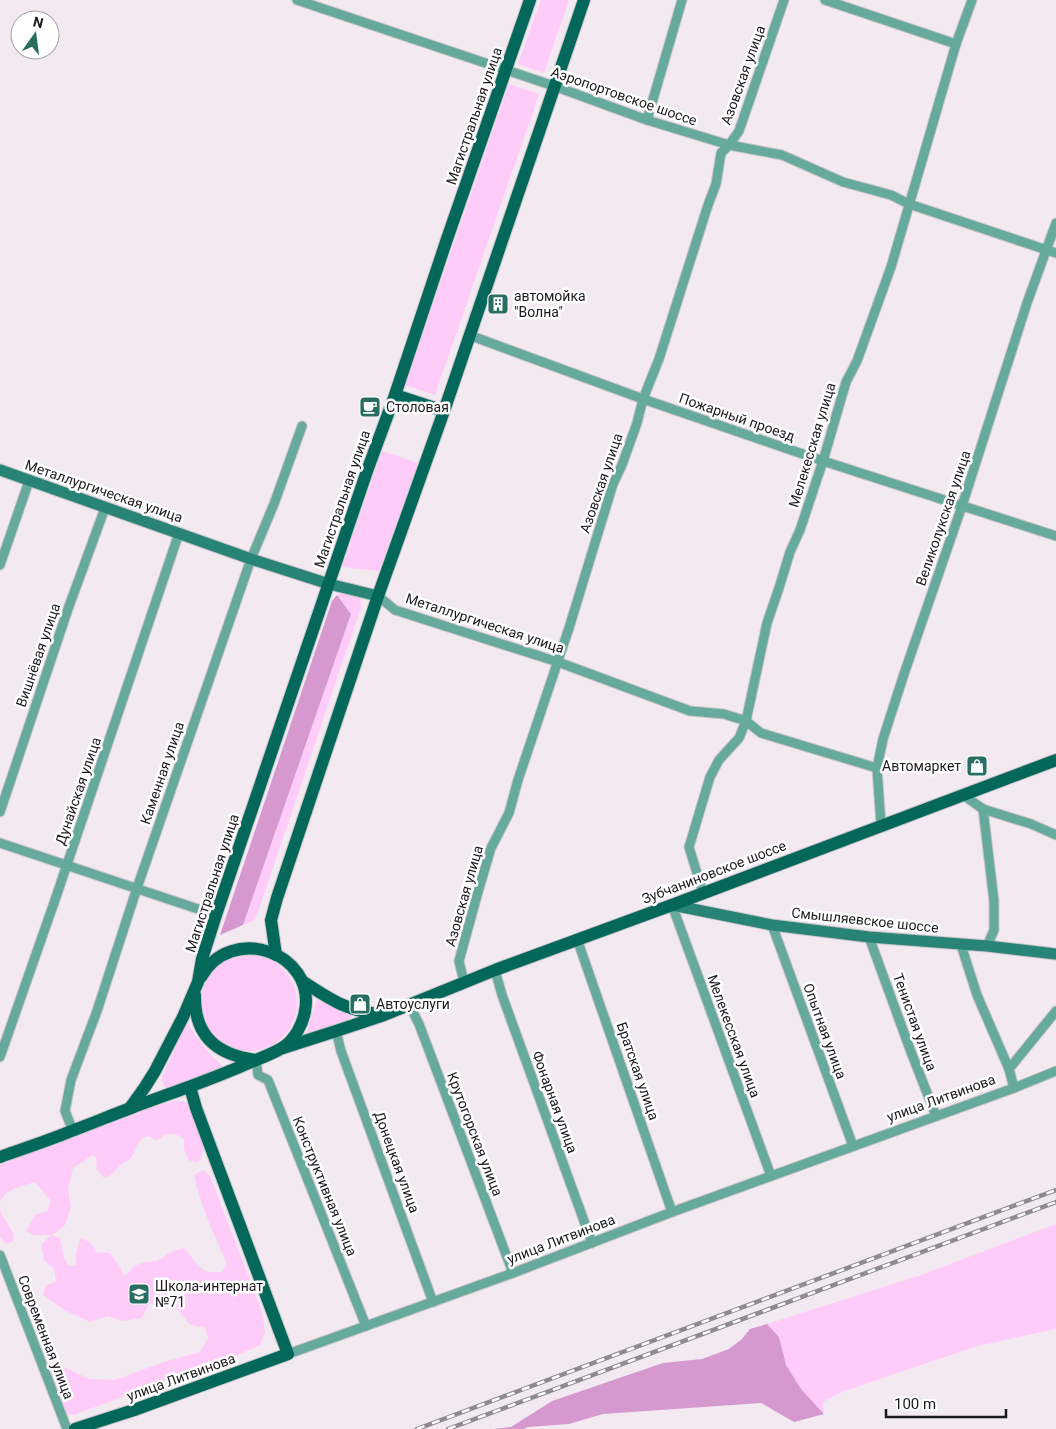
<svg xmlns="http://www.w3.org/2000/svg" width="1056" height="1429" viewBox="0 0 1056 1429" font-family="Roboto,sans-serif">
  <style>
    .green { fill: #ffccf9 }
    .forest { fill: #d598cf }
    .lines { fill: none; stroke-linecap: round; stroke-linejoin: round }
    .street-casing { stroke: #ccc4cb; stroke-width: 11 }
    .secondary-casing { stroke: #ccc4cb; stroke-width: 13 }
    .primary-casing { stroke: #ccc4cb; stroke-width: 14 }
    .street { stroke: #65aa9c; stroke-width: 9 }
    .secondary { stroke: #288575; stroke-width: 11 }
    .primary { stroke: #03675a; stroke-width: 12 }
    .rail-casing { stroke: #908a90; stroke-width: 4.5 }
    .rail { stroke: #fff; stroke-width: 2.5; stroke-dasharray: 8; stroke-linecap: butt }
    .labels { text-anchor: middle; stroke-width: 5; stroke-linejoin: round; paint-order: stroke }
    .street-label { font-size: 14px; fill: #1d1a1d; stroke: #fff }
    .poi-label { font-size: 14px; fill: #1d1a1d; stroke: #fff; text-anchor: start }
  </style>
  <rect width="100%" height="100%" fill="#f2e9f1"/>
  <g class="green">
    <path d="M541 0H569L544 73 518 64Z"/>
    <path d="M509 84 539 94 435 395 405 385Z"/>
    <path d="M382 451 418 463 379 571 342 567Z"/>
    <path d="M344 592 360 597 361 608 259 909 254 921 243 925 351 614 337 595Z"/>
    <circle cx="249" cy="1003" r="48"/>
    <path d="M317 1000 351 1016 348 1021 305 1037Z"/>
    <path d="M187 1022C198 1041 209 1053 224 1068L166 1089 161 1079Z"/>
    <path d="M179 1100 188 1103 197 1125 204 1150 198 1163 188 1160 184 1149V1139C172 1131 168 1132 156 1141L150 1136C134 1138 139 1150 130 1159 128 1161 125 1161 123 1163 115 1169 116 1173 104 1178L96 1168 97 1159 93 1155 73 1168 68 1189 71 1207 65 1225 52 1235 60 1238 64 1258 69 1266 76 1265V1255L80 1238 90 1242 96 1252 110 1253 119 1265 124 1277 134 1266 145 1262 157 1261 173 1251 184 1248C198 1262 198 1275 222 1272L227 1263C214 1235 200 1205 194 1175L203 1170 210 1176 262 1312 265 1332 260 1345 240 1354 106 1403 76 1414 61 1415 46 1373 51 1363 61 1366 90 1379 115 1380 164 1362 200 1352 208 1338 205 1328 189 1324 169 1298 149 1304 142 1318 122 1321 107 1316 90 1322 64 1310 43 1295 46 1285 56 1282 54 1269 44 1260 41 1245 51 1235H33L26 1231 35 1215 47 1211 51 1201 35 1182C23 1186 3 1189 0 1203V1165L91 1129 143 1110Z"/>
    <path d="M0 1208 2 1215 14 1234 13 1242 6 1244 0 1237Z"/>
    <path d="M1056 1224V1329L977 1346 842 1392 823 1402 824 1414 801 1389 786 1365 779 1337 767 1324 921 1275Z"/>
  </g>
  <g class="forest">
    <path d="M337 595 351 614 243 925 220 935 332 601Z"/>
    <path d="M767 1324 779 1337 786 1365 801 1389 824 1414 794 1422 761 1403 603 1414 569 1424 528 1427 524 1429H494L511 1427 552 1401 593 1387 663 1363 702 1359 729 1349 742 1339 750 1329Z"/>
  </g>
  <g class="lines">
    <g class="street-casing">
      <g id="street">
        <path d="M297 0 554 86 647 120 729 145 782 155 843 182 891 195 909 204 1056 253"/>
        <path d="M825 0 956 44"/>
        <path d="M647 120 682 0"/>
        <path d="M469 335 643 399 823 461 1056 536"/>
        <path d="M0 565 29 481"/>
        <path d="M378 596 395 610 558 662 690 711 724 714 746 721 761 733 877 768"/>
        <path d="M963 795 983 809 1031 824 1056 835"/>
        <path d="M983 809 994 901V930L987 946"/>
        <path d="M0 812 68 609 105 508"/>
        <path d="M881 825 877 768 883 739 904 674 962 506 1027 303 1056 223"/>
        <path d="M0 843 216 915"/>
        <path d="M703 893 689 847 710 777 719 760 739 738 746 721 767 623 779 588 790 552 800 530 823 461 846 382 857 361 891 267 956 44 972 0"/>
        <path d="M672 905 771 1176"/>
        <path d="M772 925 853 1146"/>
        <path d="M869 937 911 1052 936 1116"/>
        <path d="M577 939 672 1212"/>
        <path d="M961 945 977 995 1009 1069 1014 1088"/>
        <path d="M495 970 502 995 592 1243"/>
        <path d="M464 982 459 961 478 892 491 848 509 813 518 780 569 628 613 484 622 465 637 423 643 399 659 359 708 205 716 184 721 153 729 145 739 131 784 0"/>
        <path d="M409 1004 419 1024 513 1273"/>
        <path d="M336 1031 341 1051 433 1302"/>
        <path d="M0 1057 55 900 179 533"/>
        <path d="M256 1060 258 1075 268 1080 366 1326"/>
        <path d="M1009 1069 1056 1011"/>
        <path d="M73 1131 65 1111 71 1080 97 1011 137 888 251 559 274 504 302 426"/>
        <path d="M0 1255 67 1429"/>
        <path d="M288 1354 513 1273 672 1212 1014 1088 1056 1071"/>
      </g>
    </g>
    <g class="secondary-casing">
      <g id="secondary">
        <path d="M0 470 251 559 329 584 378 596"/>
        <path d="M672 905 772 925 869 937 987 946 1056 954"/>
      </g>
    </g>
    <g class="primary-casing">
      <g id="primary">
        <path d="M395 395 444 411"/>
        <path d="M276 955 271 920 277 898 378 596 444 411 584 0"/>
        <path d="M302 981C330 999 344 1010 379 1014"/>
        <path d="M195 995C194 1036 217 1055 256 1060"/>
        <path d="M283 1048 336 1031 384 1015 495 970 672 905 1056 760"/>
        <path d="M130 1108 145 1087 155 1071 183 1017 198 982 202 959 216 915 367 471 395 395 447 239 530 0"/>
        <path d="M0 1157C25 1148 50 1140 74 1130 93 1123 112 1115 131 1108 171 1093 211 1080 251 1062 261 1058 272 1054 282 1048 294 1041 303 1024 305 1011 316 952 231 923 201 977"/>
        <path d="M75 1429 134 1410 288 1354 196 1108 190 1087"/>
      </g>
    </g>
    <use href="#street" class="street"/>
    <use href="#secondary" class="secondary"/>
    <use href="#primary" class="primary"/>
    <g class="rail-casing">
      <g id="rail">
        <path d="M417 1429 1056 1190"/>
        <path d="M448 1429 1056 1202"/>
      </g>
    </g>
    <use href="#rail" class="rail"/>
  </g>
  <defs>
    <g id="building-square" transform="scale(1.125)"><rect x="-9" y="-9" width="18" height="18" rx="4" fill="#286d61" stroke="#fff"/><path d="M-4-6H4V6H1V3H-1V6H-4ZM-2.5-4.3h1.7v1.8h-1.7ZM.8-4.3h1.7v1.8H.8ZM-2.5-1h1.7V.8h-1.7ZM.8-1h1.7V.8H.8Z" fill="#fff"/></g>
    <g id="cafe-square" transform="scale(1.125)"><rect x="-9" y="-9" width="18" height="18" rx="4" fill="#286d61" stroke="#fff"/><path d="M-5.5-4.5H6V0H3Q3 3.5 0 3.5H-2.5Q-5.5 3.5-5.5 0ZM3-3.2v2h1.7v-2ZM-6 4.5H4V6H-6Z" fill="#fff"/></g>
    <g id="shop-square" transform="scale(1.125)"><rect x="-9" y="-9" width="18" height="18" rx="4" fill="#286d61" stroke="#fff"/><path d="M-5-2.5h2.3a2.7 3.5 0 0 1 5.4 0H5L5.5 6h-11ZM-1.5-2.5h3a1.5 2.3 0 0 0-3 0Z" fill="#fff"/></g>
    <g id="school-square" transform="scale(1.125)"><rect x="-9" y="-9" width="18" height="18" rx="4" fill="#286d61" stroke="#fff"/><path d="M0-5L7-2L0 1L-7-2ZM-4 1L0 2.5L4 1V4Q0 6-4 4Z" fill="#fff"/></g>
  </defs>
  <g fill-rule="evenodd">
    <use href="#building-square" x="498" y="304"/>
    <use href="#cafe-square" x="370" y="407"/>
    <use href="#shop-square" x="977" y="766"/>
    <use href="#shop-square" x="360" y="1004"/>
    <use href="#school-square" x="139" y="1294"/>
  </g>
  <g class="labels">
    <g class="street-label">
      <text transform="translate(743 75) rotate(-70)" y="5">Азовская улица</text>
      <text transform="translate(624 96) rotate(19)" y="5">Аэропортовское шоссе</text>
      <text transform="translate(474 116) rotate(-71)" y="5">Магистральная улица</text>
      <text transform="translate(737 417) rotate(19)" y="5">Пожарный проезд</text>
      <text transform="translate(812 445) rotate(-73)" y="5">Мелекесская улица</text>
      <text transform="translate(601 483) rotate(-71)" y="5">Азовская улица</text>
      <text transform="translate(104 491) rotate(19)" y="5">Металлургическая улица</text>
      <text transform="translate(342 499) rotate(-71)" y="5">Магистральная улица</text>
      <text transform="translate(943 518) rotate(-71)" y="5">Великолукская улица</text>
      <text transform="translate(485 623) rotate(18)" y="5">Металлургическая улица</text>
      <text transform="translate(38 655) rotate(-71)" y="5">Вишнёвая улица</text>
      <text transform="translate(162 773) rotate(-71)" y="5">Каменная улица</text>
      <text transform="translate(78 791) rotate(-71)" y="5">Дунайская улица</text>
      <text transform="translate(714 872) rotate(-21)" y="5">Зубчаниновское шоссе</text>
      <text transform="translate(212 883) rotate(-72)" y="5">Магистральная улица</text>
      <text transform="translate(464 896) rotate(-74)" y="5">Азовская улица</text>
      <text transform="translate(865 920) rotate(6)" y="5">Смышляевское шоссе</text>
      <text transform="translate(915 1022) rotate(70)" y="5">Тенистая улица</text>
      <text transform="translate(825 1031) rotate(70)" y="5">Опытная улица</text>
      <text transform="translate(734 1036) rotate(70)" y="5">Мелекесская улица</text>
      <text transform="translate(638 1071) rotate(71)" y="5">Братская улица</text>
      <text transform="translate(941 1098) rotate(-20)" y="5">улица Литвинова</text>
      <text transform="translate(555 1102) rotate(70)" y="5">Фонарная улица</text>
      <text transform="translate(475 1134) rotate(69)" y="5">Крутогорская улица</text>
      <text transform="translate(397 1162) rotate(70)" y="5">Донецкая улица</text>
      <text transform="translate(325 1186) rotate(68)" y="5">Конструктивная улица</text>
      <text transform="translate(561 1239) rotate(-21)" y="5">улица Литвинова</text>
      <text transform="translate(46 1337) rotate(69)" y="5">Современная улица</text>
      <text transform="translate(181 1377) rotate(-20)" y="5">улица Литвинова</text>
    </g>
    <g class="poi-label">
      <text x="514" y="301">автомойка<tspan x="514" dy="16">"Волна"</tspan></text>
      <text x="386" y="412">Столовая</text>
      <text x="961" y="771" text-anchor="end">Автомаркет</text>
      <text x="376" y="1009">Автоуслуги</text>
      <text x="155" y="1291">Школа-интернат<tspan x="155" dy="16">№71</tspan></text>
    </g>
  </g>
  <g transform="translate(35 35) rotate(14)"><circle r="24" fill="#ffffff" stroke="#a5a3a5"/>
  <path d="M0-4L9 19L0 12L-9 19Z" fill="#286d61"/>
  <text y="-8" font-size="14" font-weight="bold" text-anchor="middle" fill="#1d1a1d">N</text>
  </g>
  <path d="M886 1409v8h120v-8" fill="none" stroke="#1d1a1d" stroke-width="2.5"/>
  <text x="894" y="1409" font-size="15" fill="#1d1a1d" stroke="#ffffff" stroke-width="4" paint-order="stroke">100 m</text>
</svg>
